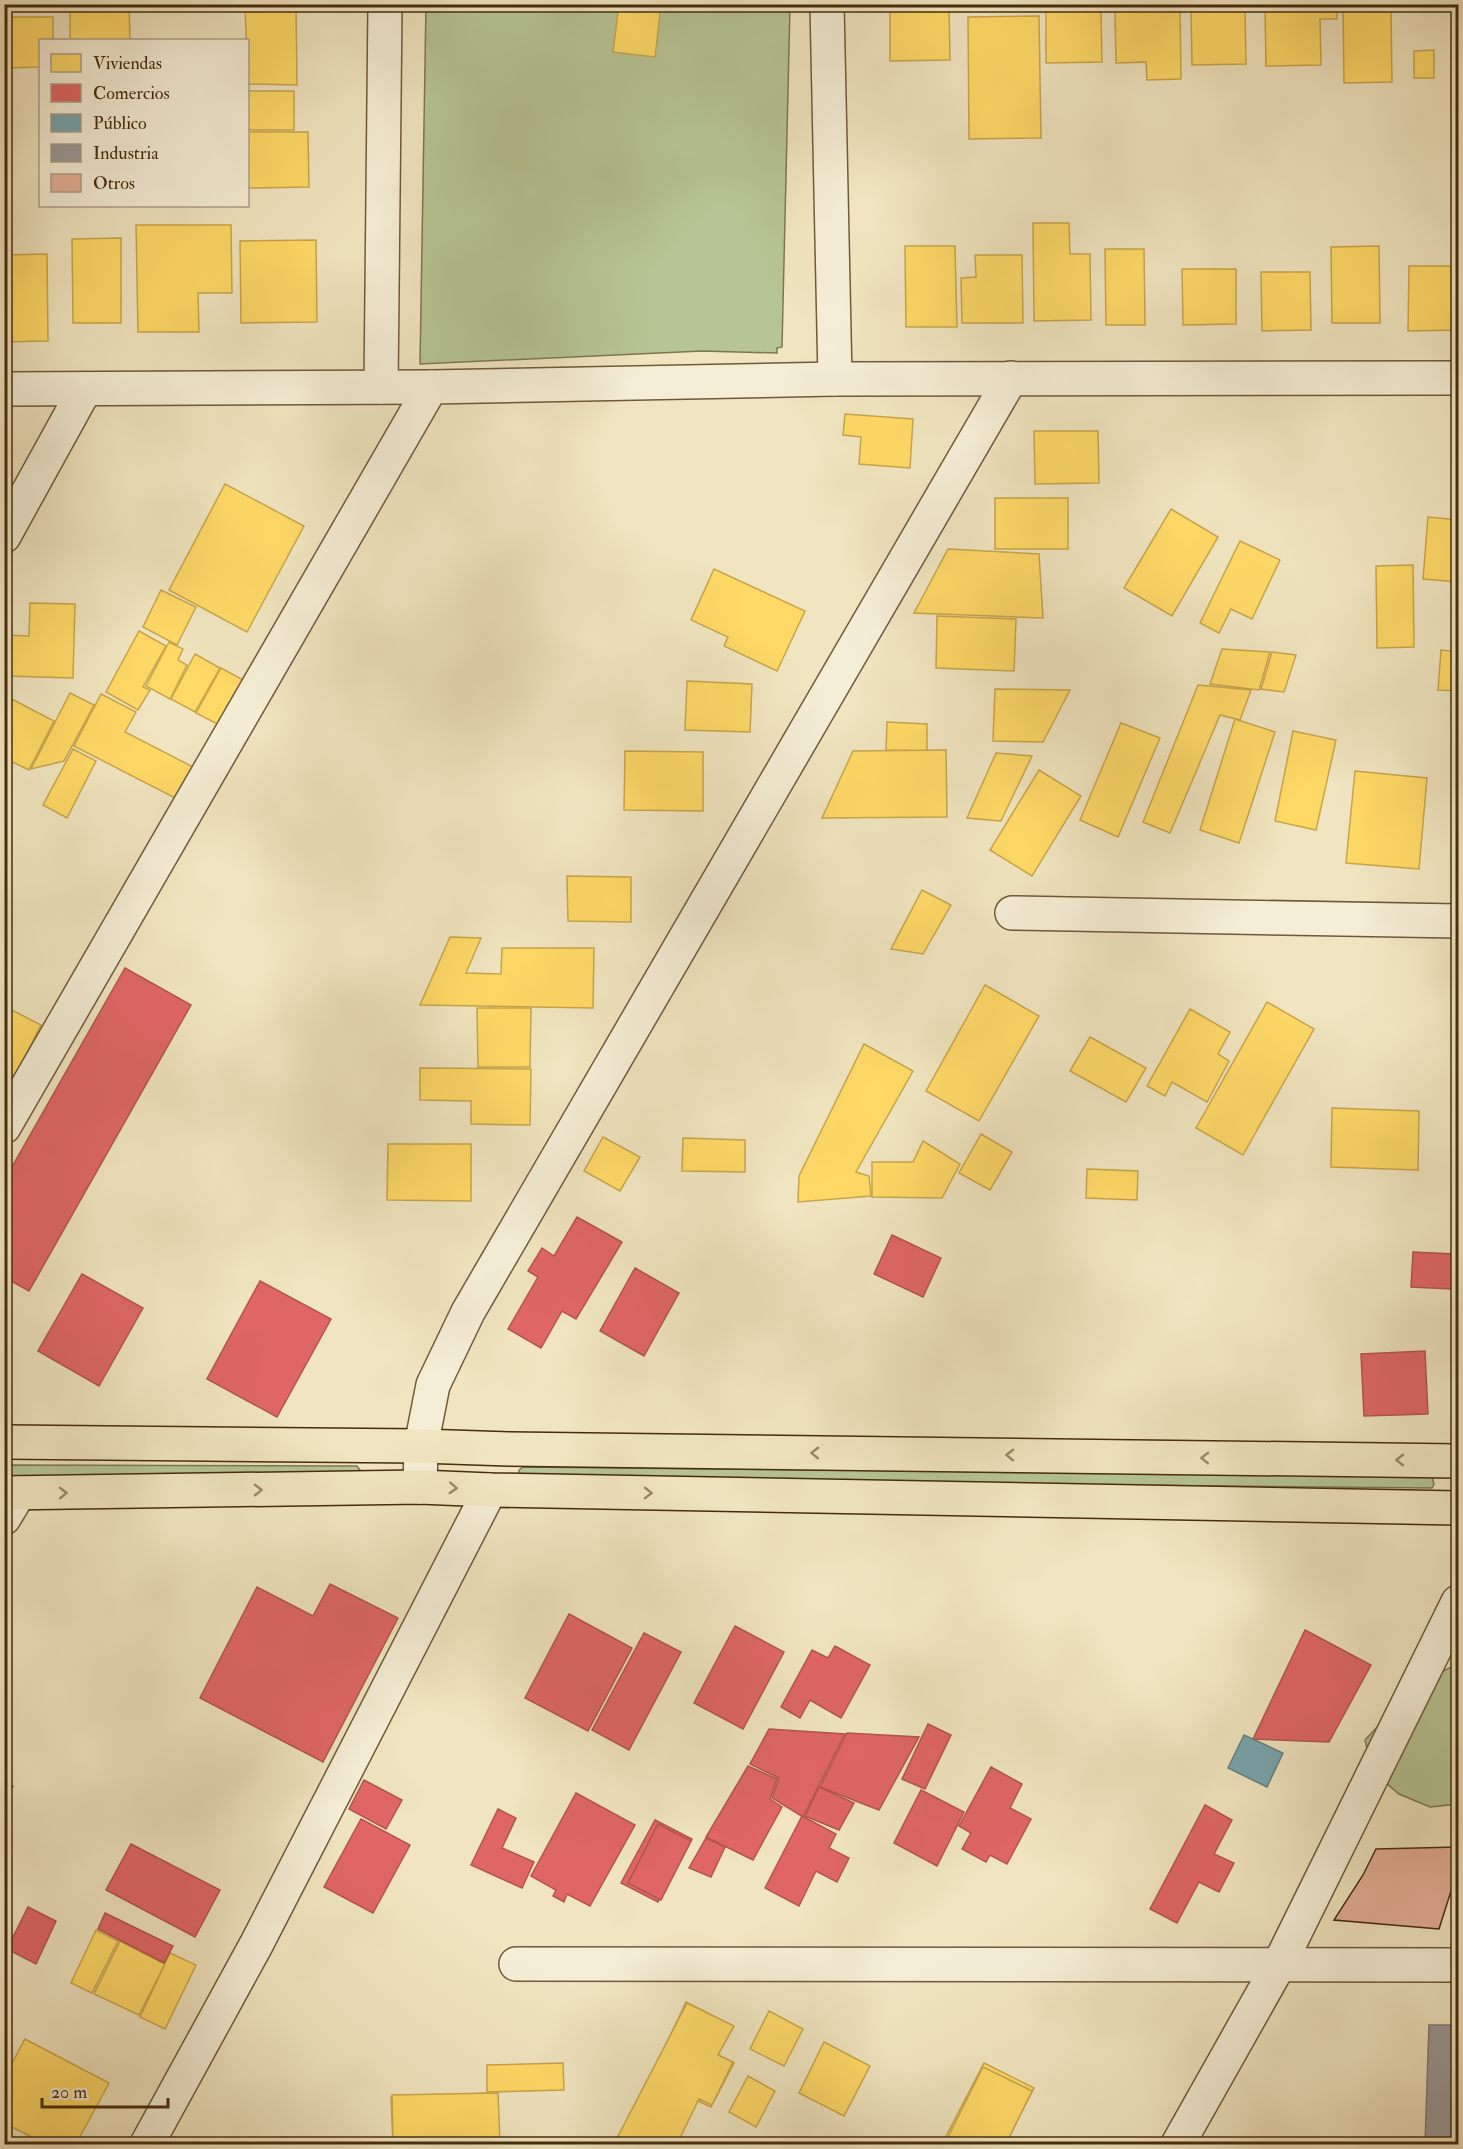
<svg xmlns="http://www.w3.org/2000/svg" width="1463" height="2149" viewBox="0 0 1463 2149" font-family="'IM FELL Double Pica',serif">
  <style>
    .green { fill: #b6c595; stroke: #7e7851; stroke-width: 1.5 }
    .homes { fill: #ffd966; stroke: #c8a54b; stroke-width: 1.5 }
    .shops { fill: #e06666; stroke: #b2554b; stroke-width: 1.5 }
    .public { fill: #76a5af; stroke: #68817e; stroke-width: 1.5 }
    .industry { fill: #999; stroke: #80786f; stroke-width: 1.5 }
    .building { fill: #e4af97; stroke: #462c0d; stroke-width: 1.5 }
    .lines { fill: none; stroke-linecap: round; stroke-linejoin: round }
    .minor-casing { stroke: #705a3a; stroke-width: 36 }
    .major-casing { stroke: #462c0d; stroke-width: 36 }
    .minor { stroke: #f5eed6; stroke-width: 33 }
    .major { stroke: #f0e5c0; stroke-width: 33 }
    .oneway { stroke: #9b8866 }
  </style>
  <rect width="100%" height="100%" fill="#f0e5c0"/>
  <filter id="stains"><feTurbulence type="fractalNoise" baseFrequency=".00333" numOctaves="4"/><feColorMatrix values="0 0 0 0 .2 0 0 0 0 .09 0 0 0 0 .02 0 0 0 .5 -.17"/></filter>
  <radialGradient id="worn" r=".72"><stop offset=".6" stop-color="#630" stop-opacity="0"/><stop offset="1" stop-color="#630" stop-opacity=".3"/></radialGradient>
  <g class="green">
    <path d="M426 5H790L782 347 777 348V353L702 351 420 364Z"/>
    <path d="M5 1465 357 1466 360 1470 359 1476 5 1477Z"/>
    <path d="M523 1467 1432 1476 1434 1484 1432 1488 523 1479 519 1476V1470Z"/>
    <path d="M1458 1665V1804L1430 1807 1399 1794 1372 1771 1365 1740C1393 1711 1419 1677 1458 1665Z"/>
  </g>
  <g class="homes">
    <path d="M619 4 661 6 655 57 613 52Z"/>
    <path d="M890 4H949L950 60 890 61Z"/>
    <path d="M1265 4H1337V19H1320L1321 65 1266 66Z"/>
    <path d="M129 5 130 40H70V6Z"/>
    <path d="M1391 5 1392 82 1344 83 1343 6Z"/>
    <path d="M245 6H296L297 85 248 84Z"/>
    <path d="M1046 10H1101L1102 62 1046 63Z"/>
    <path d="M1180 10 1181 79 1147 80 1146 62 1116 63 1115 11Z"/>
    <path d="M1191 10H1245L1246 64 1192 65Z"/>
    <path d="M1039 16 1041 138 969 139 968 17Z"/>
    <path d="M4 17H53V40H40V67L4 68Z"/>
    <path d="M1434 50V78H1414V51Z"/>
    <rect x="248" y="91" width="46" height="39"/>
    <path d="M248 132H308L309 187 248 188Z"/>
    <path d="M1456 215H1458V260Z"/>
    <path d="M1033 223H1069L1070 254H1090L1091 320 1034 321Z"/>
    <path d="M136 225H231L232 293H198L199 332H138Z"/>
    <path d="M121 238V323H73L72 239Z"/>
    <path d="M316 240 317 322 241 323 240 241Z"/>
    <path d="M905 246H955L957 327H906Z"/>
    <path d="M1379 246 1380 323H1332L1331 247Z"/>
    <path d="M1105 249H1144L1145 325H1106Z"/>
    <path d="M47 254 48 341 4 342V255Z"/>
    <path d="M975 255H1022L1023 323H962L961 278 976 277Z"/>
    <path d="M1409 266H1458V330L1408 331Z"/>
    <path d="M1182 269H1236V324L1183 325Z"/>
    <path d="M1261 272H1310L1311 330 1262 331Z"/>
    <path d="M845 414 913 419 910 468 859 464 861 437 843 435Z"/>
    <path d="M1034 431H1098L1099 483 1035 484Z"/>
    <path d="M225 484 304 526 247 632 169 590Z"/>
    <rect x="995" y="498" width="73" height="51"/>
    <path d="M1171 509 1218 537 1172 616 1124 588Z"/>
    <path d="M1428 517 1458 520V582L1423 579Z"/>
    <path d="M1240 541 1280 560 1252 619 1231 609 1219 633 1200 623Z"/>
    <path d="M948 549 1039 554 1043 618 914 613Z"/>
    <path d="M1413 565 1414 647 1377 648 1376 566Z"/>
    <path d="M714 569 805 611 777 671 724 646 728 637 691 620Z"/>
    <path d="M161 590 196 607 177 645 143 627Z"/>
    <path d="M30 603 75 604 73 678 4 676V635L29 636Z"/>
    <path d="M937 616 1016 619 1014 671 936 668Z"/>
    <path d="M139 631 166 646 143 687 150 690 138 710 106 692Z"/>
    <path d="M169 642 183 649 178 660 187 665 170 699 146 686Z"/>
    <path d="M1222 649 1270 652 1259 690 1210 684Z"/>
    <path d="M1441 650 1458 652V691L1438 690Z"/>
    <path d="M1272 652 1296 655 1284 692 1261 689Z"/>
    <path d="M195 654 220 668 195 712 171 699Z"/>
    <path d="M221 668 245 681 221 726 196 713Z"/>
    <path d="M687 681 752 684 750 732 685 730Z"/>
    <path d="M1198 685 1251 690 1240 720 1220 715 1170 833 1143 822Z"/>
    <path d="M995 689 1070 690 1043 742 993 741Z"/>
    <path d="M70 693 94 705 64 761 31 769Z"/>
    <path d="M101 694 136 712 125 732 195 768 179 800 74 746Z"/>
    <path d="M4 695 54 721 29 770 4 758Z"/>
    <path d="M1235 719 1275 732 1239 843 1200 830Z"/>
    <path d="M887 722 927 724V751L886 750Z"/>
    <path d="M1121 723 1160 738 1118 837 1080 820Z"/>
    <path d="M1293 731 1336 740 1316 830 1275 821Z"/>
    <path d="M73 749 96 761 67 818 43 805Z"/>
    <path d="M946 750 947 817 822 818 853 751Z"/>
    <path d="M625 751 703 752V811L624 810Z"/>
    <path d="M996 753 1032 756 1001 821 967 818Z"/>
    <path d="M1039 770 1081 796 1032 876 990 850Z"/>
    <path d="M1355 771 1427 778 1419 869 1346 863Z"/>
    <path d="M567 876 631 877V922L568 921Z"/>
    <path d="M922 890 951 905 923 954 891 949Z"/>
    <path d="M450 937 481 938 466 973 501 974 502 948H594L593 1008 420 1005Z"/>
    <path d="M985 985 1039 1016 979 1121 926 1091Z"/>
    <path d="M1267 1002 1314 1029 1243 1155 1196 1128Z"/>
    <path d="M4 1006 41 1025 12 1082 4 1078Z"/>
    <path d="M477 1008H531L530 1067H478Z"/>
    <path d="M1190 1009 1230 1032 1218 1054 1229 1061 1207 1102 1172 1082 1165 1096 1147 1086Z"/>
    <path d="M1090 1037 1146 1068 1126 1102 1070 1071Z"/>
    <path d="M864 1044 913 1071 856 1172 869 1176 871 1196 798 1202 799 1176Z"/>
    <path d="M420 1068 531 1069 530 1125 471 1124V1101L420 1100Z"/>
    <path d="M1332 1108 1419 1111 1418 1170 1331 1167Z"/>
    <path d="M981 1134 1012 1152 990 1190 959 1173Z"/>
    <path d="M603 1137 640 1157 620 1191 584 1171Z"/>
    <path d="M683 1138 745 1140V1172L682 1171Z"/>
    <path d="M923 1141 960 1164 942 1198 872 1197V1162H913Z"/>
    <path d="M388 1144H471V1201L387 1200Z"/>
    <path d="M1087 1169 1138 1171 1137 1200 1086 1198Z"/>
    <path d="M96 1930 118 1941 92 1993 71 1983Z"/>
    <path d="M120 1941 165 1964 139 2015 94 1994Z"/>
    <path d="M170 1953 196 1965 165 2029 140 2017Z"/>
    <path d="M686 2002 733 2026 718 2055 734 2063 711 2107 650 2079Z"/>
    <path d="M687 2003 734 2026 718 2055 733 2062 712 2105 699 2099 677 2144H614Z"/>
    <path d="M769 2011 803 2029 784 2066 750 2049Z"/>
    <path d="M25 2039 109 2083 76 2144H45L4 2123V2099L11 2086 4 2082V2078Z"/>
    <path d="M824 2042 870 2066 844 2116 799 2093Z"/>
    <path d="M563 2063 564 2090 487 2092V2065Z"/>
    <path d="M984 2063 1034 2088 1005 2144H948L943 2142Z"/>
    <path d="M983 2067 1032 2091 1006 2144H948L945 2143Z"/>
    <path d="M748 2076 775 2091 756 2127 729 2112Z"/>
    <path d="M487 2093 490 2144H393L391 2097Z"/>
    <path d="M498 2093 500 2144H393L392 2095Z"/>
  </g>
  <g class="shops">
    <path d="M125 968 191 1005 29 1291 4 1277V1181Z"/>
    <path d="M577 1217 622 1242 576 1319 562 1311 541 1348 508 1329 538 1277 528 1271 542 1248 554 1256Z"/>
    <path d="M892 1235 941 1258 923 1297 874 1274Z"/>
    <path d="M1413 1252 1453 1254 1452 1289 1411 1287Z"/>
    <path d="M635 1268 679 1293 644 1356 600 1331Z"/>
    <path d="M82 1274 143 1308 99 1386 38 1351Z"/>
    <path d="M260 1281 331 1319 277 1417 207 1379Z"/>
    <path d="M1425 1351 1428 1414 1364 1416 1361 1354Z"/>
    <path d="M330 1584 398 1618 323 1762 200 1698 257 1587 313 1616Z"/>
    <path d="M569 1614 632 1648 588 1731 525 1698Z"/>
    <path d="M735 1626 784 1652 743 1729 694 1703Z"/>
    <path d="M1305 1630 1371 1665 1329 1742 1253 1739Z"/>
    <path d="M644 1633 681 1652 629 1750 592 1730Z"/>
    <path d="M835 1646 870 1665 841 1718 810 1700 800 1718 781 1707 812 1650 828 1658Z"/>
    <path d="M928 1724 951 1735 925 1789 902 1779Z"/>
    <path d="M769 1729 845 1734 803 1817 772 1798 779 1778 750 1764Z"/>
    <path d="M847 1733 919 1737 879 1810 820 1787Z"/>
    <path d="M748 1766 777 1779 770 1799 782 1807 753 1860 706 1837Z"/>
    <path d="M991 1767 1022 1784 1010 1808 1031 1819 1007 1864 990 1855 986 1862 962 1849 971 1833 959 1826Z"/>
    <path d="M364 1780 402 1800 386 1829 349 1809Z"/>
    <path d="M4 1782 13 1786 4 1804Z"/>
    <path d="M819 1787 854 1803 839 1830 805 1816Z"/>
    <path d="M921 1790 964 1812 937 1866 894 1843Z"/>
    <path d="M576 1793 635 1825 590 1906 567 1894 564 1902 553 1896 556 1890 531 1876Z"/>
    <path d="M1205 1805 1232 1820 1214 1854 1234 1863 1219 1892 1199 1882 1177 1923 1150 1909Z"/>
    <path d="M498 1809 516 1818 502 1848 534 1862 522 1888 471 1865Z"/>
    <path d="M802 1816 836 1834 829 1848 849 1858 837 1882 816 1871 799 1906 765 1888Z"/>
    <path d="M361 1819 410 1845 373 1913 324 1887Z"/>
    <path d="M655 1820 692 1839 658 1902 621 1883Z"/>
    <path d="M658 1824 691 1841 661 1900 628 1883Z"/>
    <path d="M706 1838 725 1847 711 1877 689 1868Z"/>
    <path d="M131 1844 220 1890 195 1937 106 1890Z"/>
    <path d="M28 1907 56 1921 36 1964 7 1949Z"/>
    <path d="M105 1913 173 1946 164 1963 98 1929Z"/>
  </g>
  <path class="public" d="M1244 1735 1283 1753 1267 1787 1228 1768Z"/>
  <g class="industry">
    <path d="M1458 2018V2144H1454Z"/>
    <path d="M1429 2025H1455L1451 2144H1425Z"/>
  </g>
  <path class="building" d="M1458 1847V1869L1439 1929 1334 1920 1363 1875 1376 1849Z"/>
  <g class="lines">
    <g class="minor-casing">
      <g id="minor">
        <path d="M827 4 835 379"/>
        <path d="M381 387 385 4"/>
        <path d="M4 389 431 387 835 379 1458 378"/>
        <path d="M4 536 85 389"/>
        <path d="M1012 913 1458 921"/>
        <path d="M4 1127 431 387"/>
        <path d="M420 1487 421 1446 433 1385 468 1312 1011 378"/>
        <path d="M4 1518 19 1493"/>
        <path d="M516 1964 1458 1965"/>
        <path d="M147 2144 256 1945 490 1490"/>
        <path d="M1178 2144 1280 1963 1458 1602"/>
      </g>
    </g>
    <g class="major-casing">
      <g id="major">
        <path d="M4 1442 421 1446 509 1449 1458 1461"/>
        <path d="M4 1493 420 1487 490 1490 1458 1508"/>
      </g>
    </g>
    <use href="#minor" class="minor"/>
    <use href="#major" class="major"/>
  </g>
  <defs><path id="oneway-chevron" d="M-2-3.5L2.5 0L-2 3.5" fill="none" stroke-width="1.6" stroke-linecap="round" stroke-linejoin="round" transform="scale(1.5)"/></defs>
  <g class="oneway">
    <use href="#oneway-chevron" transform="translate(815 1453) rotate(-179)"/>
    <use href="#oneway-chevron" transform="translate(1010 1455) rotate(-179)"/>
    <use href="#oneway-chevron" transform="translate(1205 1458) rotate(-179)"/>
    <use href="#oneway-chevron" transform="translate(1400 1460) rotate(-179)"/>
    <use href="#oneway-chevron" transform="translate(453 1488) rotate(3)"/>
    <use href="#oneway-chevron" transform="translate(258 1490) rotate(-1)"/>
    <use href="#oneway-chevron" transform="translate(63 1493) rotate(-1)"/>
    <use href="#oneway-chevron" transform="translate(648 1493) rotate(1)"/>
  </g>
  <rect width="1463" height="2149" fill="none" stroke="#f0e5c0" stroke-width="24"/>
  <rect x="6" y="6" width="1451" height="2137" fill="none" stroke="#462c0d" stroke-width="3"/>
  <rect x="12" y="12" width="1439" height="2125" fill="none" stroke="#462c0d" stroke-width="1.5"/>
  <rect x="39" y="39" width="210" height="168" fill="#f5eed6" stroke="#afa086" stroke-width="1.5"/>
  <rect x="51" y="54" width="30" height="18" fill="#ffd966" stroke="#afa086" stroke-width="1.5"/>
  <text x="93" y="69" font-size="18" fill="#462c0d">Viviendas</text>
  <rect x="51" y="84" width="30" height="18" fill="#e06666" stroke="#afa086" stroke-width="1.5"/>
  <text x="93" y="99" font-size="18" fill="#462c0d">Comercios</text>
  <rect x="51" y="114" width="30" height="18" fill="#76a5af" stroke="#afa086" stroke-width="1.5"/>
  <text x="93" y="129" font-size="18" fill="#462c0d">Público</text>
  <rect x="51" y="144" width="30" height="18" fill="#999999" stroke="#afa086" stroke-width="1.5"/>
  <text x="93" y="159" font-size="18" fill="#462c0d">Industria</text>
  <rect x="51" y="174" width="30" height="18" fill="#e4af97" stroke="#afa086" stroke-width="1.5"/>
  <text x="93" y="189" font-size="18" fill="#462c0d">Otros</text>
  <path d="M42 2098v9h126v-9" fill="none" stroke="#462c0d" stroke-width="3"/>
  <text x="51" y="2098" font-size="18" fill="#462c0d" stroke="#f5eed6" stroke-width="4.5" paint-order="stroke">20 m</text>
  <rect width="100%" height="100%" filter="url(#stains)"/>
  <rect width="100%" height="100%" fill="url(#worn)"/>
</svg>
